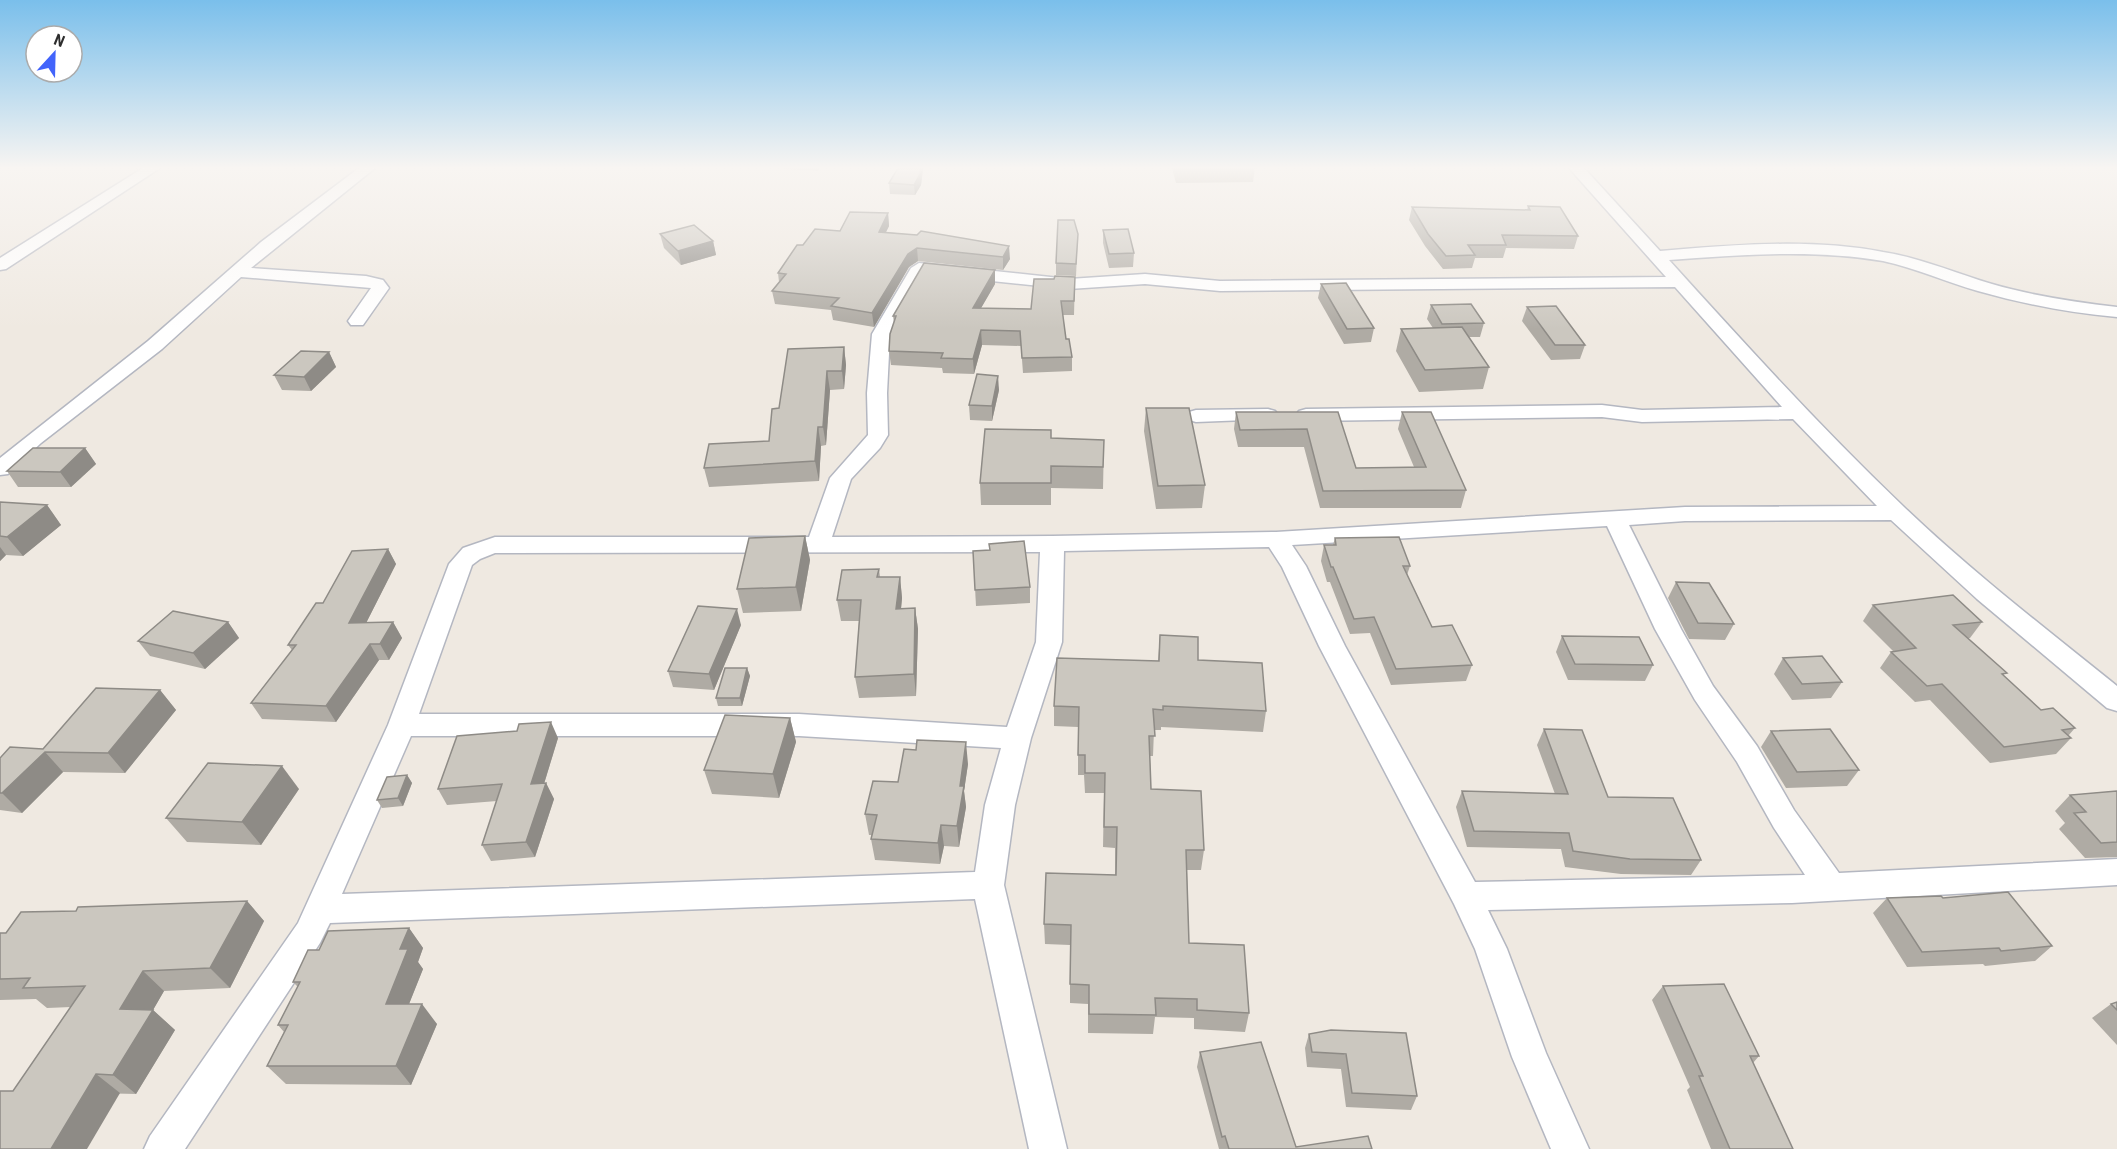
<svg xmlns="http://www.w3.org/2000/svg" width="2117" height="1149" viewBox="0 0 2117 1149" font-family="'Roboto Condensed',sans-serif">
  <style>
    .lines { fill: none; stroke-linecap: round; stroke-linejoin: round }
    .minor-casing { stroke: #b4b7c1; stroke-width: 3 }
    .minor { fill: #fff; fill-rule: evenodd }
    .wall { fill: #afaba4 }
    .shaded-wall { fill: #8e8b86 }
    .building { fill: #cbc7bf; stroke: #8e8b86; stroke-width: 1.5 }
  </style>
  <rect width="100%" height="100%" fill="#efe9e1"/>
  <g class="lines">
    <g class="minor-casing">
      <g id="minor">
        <path d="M143 168H160L6 269 0 270V258Z"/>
        <path d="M359 168H375L251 268 366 276 383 280 389 288 363 325H351L348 321 371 288 241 277 162 349 41 443 8 474 0 475V458L148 341 261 242Z"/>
        <path d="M1569 168H1584L1660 251C1733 245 1810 238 1883 252 1921 258 1955 273 1992 284 2033 296 2075 302 2117 307V317C2070 313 2024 304 1978 291 1946 282 1916 268 1883 261 1813 249 1739 255 1669 260 1745 344 1822 429 1904 507 1971 571 2045 628 2117 686V711L2107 708 1977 599 1891 520 1685 521 1629 525 1681 629 1713 686 1757 746 1794 810 1839 873 2117 859V885L1792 903 1488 910 1507 949 1546 1053 1589 1149H1551L1512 1057 1475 949 1454 904 1319 646 1282 567 1269 547 1064 551 1062 642 1031 738 1015 805 1004 885 1067 1149H1029L975 899 330 923 320 943 185 1149H144L150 1136 298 923 388 725 449 564 463 548 495 537H809L830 478 868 435 867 393 872 334 911 268 919 263 1069 279 1145 274 1220 281 1666 277ZM924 274 1069 289 1145 284 1220 291 1675 287 1782 407 1642 410 1602 405 1306 409 1299 411 1296 415 1299 419 1306 421 1602 417 1642 422 1793 419 1877 506 1685 507 1276 532 1052 536 832 537 851 479 880 448 888 435 887 393 890 334ZM1607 526 1655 629 1695 700 1737 762 1774 828 1805 875 1475 882 1345 646 1306 566 1292 545ZM1040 552 1036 642 1007 727 799 714H419L472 565 480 559 495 553ZM411 736H799L1001 748 985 805 975 872 342 894Z"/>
        <path d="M1268 409 1275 411 1278 415 1275 419 1196 422 1189 420 1186 416 1189 412 1196 410Z"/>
      </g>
    </g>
    <use href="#minor" class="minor"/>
  </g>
  <g class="wall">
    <path d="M784 168H820L818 171 784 169Z"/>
    <path d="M898 168H923L921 185 915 195 890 194 889 183Z"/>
    <path d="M1172 168H1255L1253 182 1176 183Z"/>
    <path d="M1528 206 1578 236 1574 249 1506 248 1503 258H1475L1472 268 1443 269 1425 246 1409 220 1412 207 1527 210Z"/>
    <path d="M888 213 889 226 886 232 917 235 1010 259 1003 270 918 261 909 267 874 327 833 320 831 310 775 304 772 291 779 282 778 273 803 245Z"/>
    <path d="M1103 230 1134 253 1133 267 1109 268 1103 243Z"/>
    <path d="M660 234 713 241 716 255 681 265 664 248Z"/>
    <path d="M1078 234 1076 276 1056 275V263Z"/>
    <path d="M1075 277 1074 315H1063L1066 339 1072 357V371L1023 373 1021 346 982 345 974 374 943 373 942 368 891 365 889 351 894 323 893 316 995 284 981 308 1031 309 1054 279Z"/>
    <path d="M1321 284 1374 328 1371 342 1344 344 1318 298Z"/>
    <path d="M1431 305 1484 323 1480 337H1469L1489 367 1483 389 1419 392 1396 351 1401 329 1433 328 1427 319Z"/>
    <path d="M1527 307 1585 345 1580 359 1551 360 1522 321Z"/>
    <path d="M844 347 846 365 844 389 830 390 826 445 821 446 819 481 709 487 704 468 769 441 779 408Z"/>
    <path d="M329 352 336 367 311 391 282 390 274 375Z"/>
    <path d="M999 390 992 421 970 420 969 405Z"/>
    <path d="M1146 408 1205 485 1202 508 1156 509 1144 431Z"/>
    <path d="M1236 412H1338L1356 468 1414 467 1398 429 1402 412 1466 490 1461 508H1320L1304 447H1238L1234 429Z"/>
    <path d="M1052 438 1104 440 1103 489 1051 488V505H981L980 483Z"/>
    <path d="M85 448 96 464 71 487H18L7 471Z"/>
    <path d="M0 502 47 505 61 525 23 556 6 555 0 561Z"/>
    <path d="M805 536 810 560 801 611 743 613 737 589Z"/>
    <path d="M1335 538 1410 566 1407 575 1432 627 1472 665 1466 681 1391 685 1370 633 1350 634 1330 582H1327L1321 561 1324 545H1333Z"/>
    <path d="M388 549 396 564 366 623 393 622 402 638 389 660H379L336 722 262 719 251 703 292 650 288 645 323 603Z"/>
    <path d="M989 550 1030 587V603L976 606 973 551Z"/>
    <path d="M879 569 880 577H900L902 598 901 608H915L918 629 916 696 859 698 855 677 859 621H841L837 600Z"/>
    <path d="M1676 582 1734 624 1725 640 1689 639 1668 598Z"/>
    <path d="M1873 605 1982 622 1970 638H1968L2004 676 2041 710 2075 728 2068 736 2071 738 2056 754 1990 763 1930 700 1915 702 1880 668 1891 652 1893 651 1863 621Z"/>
    <path d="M228 622 239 638 205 669 150 656 138 641Z"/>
    <path d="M741 625 714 690 673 687 668 671Z"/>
    <path d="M1160 635 1198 660 1266 711 1263 732 1161 727V730H1154L1153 756H1150L1151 789 1204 850 1201 870H1187L1189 943 1249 1013 1245 1032 1194 1029V1018L1155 1017 1153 1034 1088 1033V1004L1070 1003V945L1045 944 1044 924 1115 875V848L1103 847 1104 793H1085L1084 775H1078V727L1054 726V706L1158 661Z"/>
    <path d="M1562 636 1653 665 1645 681 1568 680 1556 652Z"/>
    <path d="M1783 658 1842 682 1831 698 1792 700 1774 674Z"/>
    <path d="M747 668 750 676 742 706H718L716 698Z"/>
    <path d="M160 690 176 710 125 773 63 772 22 813 0 810V758L43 749Z"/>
    <path d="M790 718 796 742 779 798 712 794 704 770Z"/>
    <path d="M1544 729 1608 797 1701 860 1691 875 1621 874 1565 867 1561 849 1467 847 1456 807 1462 791 1555 794 1537 745Z"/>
    <path d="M1771 731 1859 770 1847 786 1786 788 1761 747Z"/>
    <path d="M558 738 544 784 546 783 554 799 535 857 491 861 482 845 497 801 447 805 438 789Z"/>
    <path d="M968 764 964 791 966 807 959 847 944 846 940 864 875 860 871 839 872 835H869L865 814 898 782Z"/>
    <path d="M407 775 412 783 403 806 382 808 377 800Z"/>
    <path d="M299 789 261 845 187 842 166 818Z"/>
    <path d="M2117 791V857L2085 858 2059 829 2065 823 2055 811 2070 795Z"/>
    <path d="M1887 898H1943L2052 946 2035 961 1985 966 1983 964 1907 967 1873 913Z"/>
    <path d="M247 901 264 921 230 988 164 991 153 1010 175 1030 136 1094 13 1091 71 1007 47 1008 36 999 0 1000V933H6L76 911Z"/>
    <path d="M409 928 423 948 418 962 423 969 409 1004 437 1024 411 1085 286 1084 267 1066 284 1032 278 1025 298 987 293 982 319 950Z"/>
    <path d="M1663 986 1759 1056 1753 1063 1793 1149H1711L1687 1090 1690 1087 1652 1000Z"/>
    <path d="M2117 1002V1045L2092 1018 2111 1004Z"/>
    <path d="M1309 1034 1417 1096 1411 1110 1346 1107 1341 1069 1307 1067 1305 1048Z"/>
    <path d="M1200 1052 1296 1147 1372 1149H1219L1197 1067Z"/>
  </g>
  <g class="shaded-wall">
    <path d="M921 168H923V169L921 185 915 195 914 185Z"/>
    <path d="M888 213 889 226 880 244 879 232Z"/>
    <path d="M713 241 716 255 681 265 678 251Z"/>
    <path d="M1009 246 1010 259 1003 270V257Z"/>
    <path d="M917 248 918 261 909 267 874 327 872 313 908 254Z"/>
    <path d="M995 270V284L973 322V308Z"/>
    <path d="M981 330 982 345 974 374 973 359Z"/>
    <path d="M844 347 846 365 844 389 842 371Z"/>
    <path d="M329 352 336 367 311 391 304 377Z"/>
    <path d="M827 371 830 390 826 445 823 427Z"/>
    <path d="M998 376 999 390 992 421V406Z"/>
    <path d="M818 427 821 446 819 481 815 461Z"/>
    <path d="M85 448 96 464 71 487 60 472Z"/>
    <path d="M47 505 61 525 23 556 7 537Z"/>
    <path d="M805 536 810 560 801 611 796 587Z"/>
    <path d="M0 547 6 555 0 561Z"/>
    <path d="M388 549 396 564 358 639 349 623Z"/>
    <path d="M900 577 902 598 899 630 896 609Z"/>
    <path d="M915 608 918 629 916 696 914 674Z"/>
    <path d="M737 609 741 625 714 690 709 674Z"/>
    <path d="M228 622 239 638 205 669 193 653Z"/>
    <path d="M393 622 402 638 389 660 380 644Z"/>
    <path d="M370 644 379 660 336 722 326 706Z"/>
    <path d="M747 668 750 676 742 706 740 698Z"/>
    <path d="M160 690 176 710 125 773 108 753Z"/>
    <path d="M790 718 796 742 779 798 773 774Z"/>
    <path d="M551 722 558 738 539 800 531 784Z"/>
    <path d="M966 742 968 764 964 791 966 807 959 847 957 826 960 786Z"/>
    <path d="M45 752 63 772 22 813 2 793Z"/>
    <path d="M282 766 299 789 261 845 242 822Z"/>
    <path d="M407 775 412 783 403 806 398 798Z"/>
    <path d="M546 783 554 799 535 857 526 842Z"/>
    <path d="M941 825 944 846 940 864 938 843Z"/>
    <path d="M247 901 264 921 230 988 210 968Z"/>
    <path d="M409 928 423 948 418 962 423 969 401 1024 386 1004 400 949Z"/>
    <path d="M143 971 164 991 153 1010 175 1030 136 1094 113 1075 120 1009Z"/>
    <path d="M422 1004 437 1024 411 1085 396 1066Z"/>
    <path d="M96 1074 120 1093 87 1149H51Z"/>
  </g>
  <g class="building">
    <path d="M898 168H921L920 174 914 185 889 183Z"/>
    <path d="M1528 206 1560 207 1578 236 1502 235 1506 245H1468L1475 255 1446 256 1428 234 1412 207 1530 210Z"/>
    <path d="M850 212 888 213 879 232 917 235 921 231 1009 246 1003 257 917 248 908 254 872 313 831 306 839 298 772 291 786 274 778 273 797 245H803L815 229 840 231Z"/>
    <path d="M1058 220H1074L1078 234 1076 264 1056 263Z"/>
    <path d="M694 225 713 241 678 251 660 234Z"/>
    <path d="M1128 229 1134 253 1109 254 1103 230Z"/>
    <path d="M924 263 995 270 973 308 1031 309 1034 279H1054L1055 276 1075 277 1074 301H1061L1066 339H1069L1072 357 1022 358 1020 331 981 330 973 359 941 358 943 353 889 351 890 334 896 316H893Z"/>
    <path d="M1346 283 1374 328 1347 329 1321 284Z"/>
    <path d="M1471 304 1484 323 1442 324 1431 305Z"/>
    <path d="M1556 306 1585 345H1555L1527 307Z"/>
    <path d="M1462 327 1489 367 1425 370 1401 329Z"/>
    <path d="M844 347 842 371H827L823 427H818L815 461 704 468 709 444 769 441 772 409 779 408 788 349Z"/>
    <path d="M301 351 329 352 304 377 274 375Z"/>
    <path d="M977 374 998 376 992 406 969 405Z"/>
    <path d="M1146 408H1189L1205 485 1158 486Z"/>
    <path d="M1236 412H1338L1356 468 1426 467 1402 412H1431L1466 490 1323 491 1307 429 1240 430Z"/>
    <path d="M985 429 1051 430V438L1104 440 1103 467 1051 466V483H980Z"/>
    <path d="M33 448H85L60 472 7 471Z"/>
    <path d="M0 502 47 505 7 537 0 536Z"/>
    <path d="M805 536 796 587 737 589 749 538Z"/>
    <path d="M1399 537 1410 566H1403L1432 627 1452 625 1472 665 1396 669 1374 617 1354 619 1333 567H1331L1324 545H1336L1335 538Z"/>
    <path d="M1024 541 1030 587 975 590 973 551 990 550 989 544Z"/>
    <path d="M388 549 349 623 393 622 380 644H370L326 706 251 703 296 645H288L316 603H323L352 551Z"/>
    <path d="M879 569 877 577H900L896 609 915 608 914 674 855 677 861 600H837L842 570Z"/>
    <path d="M1676 582 1709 583 1734 624 1698 623Z"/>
    <path d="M1953 595 1982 622 1953 625 2007 673 2002 674 2041 710 2053 708 2075 728 2062 730 2071 738 2004 747 1942 684 1927 686 1891 652 1916 648 1873 605Z"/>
    <path d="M698 606 737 609 709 674 668 671Z"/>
    <path d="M173 611 228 622 193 653 138 641Z"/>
    <path d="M1160 635 1198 637V660L1262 663 1266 711 1163 706V710L1153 709 1155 736H1149L1151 789 1201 791 1204 850H1186L1189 943 1244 945 1249 1013 1197 1010V999L1155 998 1156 1015 1089 1014V985L1070 984 1071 925 1044 924 1046 873 1116 875 1117 827H1104L1105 773H1085V755H1078L1079 707 1054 706 1057 658 1159 661Z"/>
    <path d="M1562 636 1639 637 1653 665 1575 664Z"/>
    <path d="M1822 656 1842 682 1802 684 1783 658Z"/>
    <path d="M725 668H747L740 698H716Z"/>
    <path d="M96 688 160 690 108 753 45 752 2 793H0V758L10 747 43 749Z"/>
    <path d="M725 715 790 718 773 774 704 770Z"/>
    <path d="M551 722 531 784 546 783 526 842 482 845 502 784 438 789 457 736 517 731 519 724Z"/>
    <path d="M1544 729 1582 730 1608 797 1673 798 1701 860 1630 859 1573 851 1569 833 1474 831 1462 791 1568 794Z"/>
    <path d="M1830 729 1859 770 1797 772 1771 731Z"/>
    <path d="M917 740 966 742 960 786H964L957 826 941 825 938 843 871 839 877 815 865 814 873 781 898 782 904 749 916 750Z"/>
    <path d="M208 763 282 766 242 822 166 818Z"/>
    <path d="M407 775 398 798 377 800 387 777Z"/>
    <path d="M2117 791V842L2101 843 2074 813 2086 812 2070 795Z"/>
    <path d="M2008 892 2052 946 2001 951 1999 948 1922 952 1887 898 1941 896 1943 898Z"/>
    <path d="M247 901 210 968 143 971 120 1009 153 1010 113 1075 96 1074 51 1149H0V1091H13L85 986 23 988 30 978 0 979V933H6L21 912 76 911 78 907Z"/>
    <path d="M409 928 400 949H408L386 1004H422L396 1066H267L288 1025H278L300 982H293L308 950H319L328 931Z"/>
    <path d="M1724 984 1759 1056H1750L1793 1149H1730L1699 1076H1703L1663 986Z"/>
    <path d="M2117 1002V1010L2111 1004Z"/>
    <path d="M1331 1030 1406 1033 1417 1096 1352 1093 1346 1054 1312 1052 1309 1034Z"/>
    <path d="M1261 1042 1296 1147 1368 1136 1372 1149H1229L1225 1136 1222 1137 1200 1052Z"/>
  </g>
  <linearGradient id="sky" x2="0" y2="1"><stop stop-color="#7abfeb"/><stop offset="0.51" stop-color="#f8f5f2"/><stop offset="1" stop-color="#f8f5f2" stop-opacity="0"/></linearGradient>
  <rect width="2117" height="329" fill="url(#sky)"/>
  <g transform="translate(54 54) rotate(22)"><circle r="28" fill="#ffffff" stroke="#ababab" stroke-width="1.5"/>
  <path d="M0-4.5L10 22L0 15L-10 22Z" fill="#4264fb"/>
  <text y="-9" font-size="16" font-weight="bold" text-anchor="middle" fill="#2e2e2e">N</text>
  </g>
</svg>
